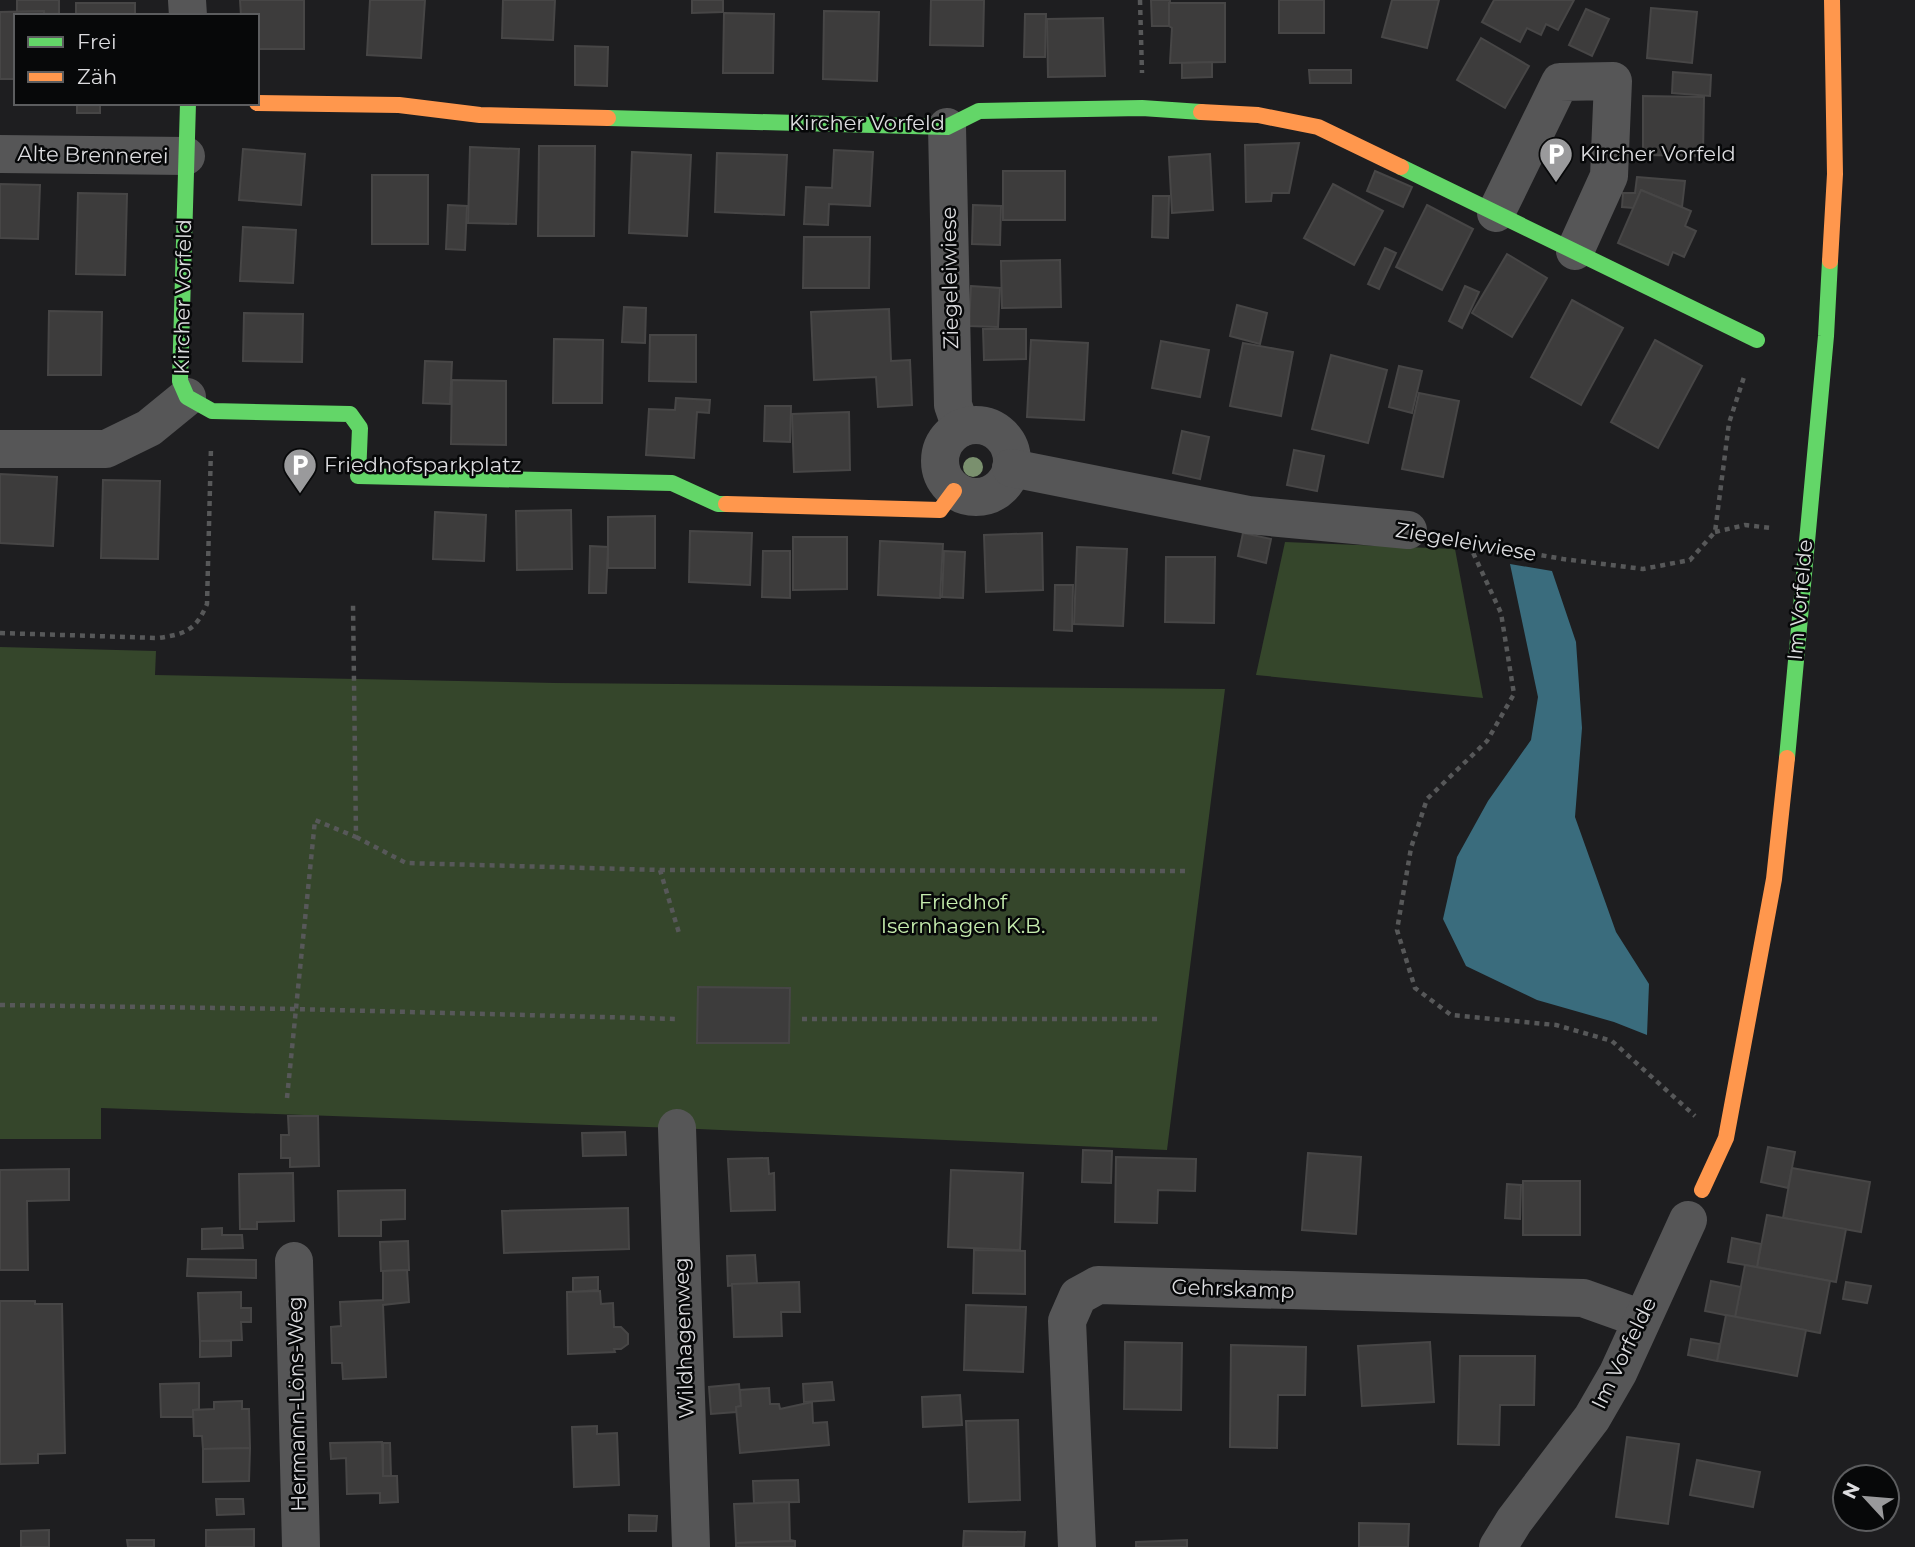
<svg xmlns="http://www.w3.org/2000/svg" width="1915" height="1547" viewBox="0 0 1915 1547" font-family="Montserrat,sans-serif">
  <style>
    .green { fill: #35462b }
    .water { fill: #3a6c7d }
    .building { fill: #3d3c3c; stroke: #474646; stroke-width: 2 }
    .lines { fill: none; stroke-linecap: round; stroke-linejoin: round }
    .path { stroke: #575859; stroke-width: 4.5; stroke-dasharray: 5 5; stroke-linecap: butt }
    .street { stroke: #565657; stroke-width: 38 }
    .fast { stroke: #63d668; stroke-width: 16 }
    .slow { stroke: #ff974d; stroke-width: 16 }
    .tree { fill: #7a906e }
    .labels { text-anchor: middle; stroke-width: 5; stroke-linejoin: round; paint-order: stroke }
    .street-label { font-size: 21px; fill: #dcdcdf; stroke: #070809 }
    .poi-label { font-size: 21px; fill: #dcdcdf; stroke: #070809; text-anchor: start }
    .park-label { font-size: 21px; fill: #c6edae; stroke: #070809 }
  </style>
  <rect width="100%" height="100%" fill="#1e1e20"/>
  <g class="green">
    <path d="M1285 542 1455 549 1483 698 1256 675Z"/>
    <path d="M0 647 156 651 155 675 555 683 1225 689 1167 1150 677 1128 101 1108V1139H0Z"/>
  </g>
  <path class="water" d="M1510 564 1552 571 1576 642 1582 728 1575 817 1616 932 1649 984 1647 1035 1614 1022 1537 1000 1466 966 1443 919 1457 857 1488 801 1531 740 1538 697Z"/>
  <g class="building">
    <path d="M17 0H59V16H44V11L17 12Z"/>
    <path d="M240 0H304V49H257V16H241Z"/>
    <path d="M370 0H425L421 58 367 55Z"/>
    <path d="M503 0H555L553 40 502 38Z"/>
    <path d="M692 0H723V12L692 13Z"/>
    <path d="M931 0H984L983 46 930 45Z"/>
    <path d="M1151 0H1170L1169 26H1152Z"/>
    <rect x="1279" y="0" width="45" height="33"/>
    <path d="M1392 0H1439L1427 48 1382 37Z"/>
    <path d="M1494 0H1574L1558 30 1546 24 1541 35 1527 28 1520 42 1482 22Z"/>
    <rect x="76" y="3" width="59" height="13"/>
    <path d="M1169 3H1225V62L1170 63 1172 28 1169 26Z"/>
    <path d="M1651 8 1697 12 1692 63 1647 58Z"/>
    <path d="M1586 9 1609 19 1592 56 1569 45Z"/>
    <path d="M44 11V16H16V79H0V12Z"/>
    <path d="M824 11 879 12 877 81 823 79Z"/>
    <path d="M724 13 774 14 773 73H723Z"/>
    <path d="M1025 14H1046L1045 57H1024Z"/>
    <path d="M1103 18 1105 76 1048 77 1047 19Z"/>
    <path d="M1481 38 1529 66 1505 108 1457 80Z"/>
    <path d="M575 46 608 47 607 86 575 85Z"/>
    <path d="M1212 62V77L1182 78V63Z"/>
    <path d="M1309 70H1351V83H1310Z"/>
    <path d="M1673 72 1711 75 1710 96 1672 93Z"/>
    <path d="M1643 96 1704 97 1703 156 1643 155Z"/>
    <rect x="77" y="103" width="23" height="10"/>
    <path d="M1299 143 1289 193H1272L1271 201 1246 202 1245 145Z"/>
    <path d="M539 146H595L594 236H538Z"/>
    <path d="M470 147 519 149 516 224 468 223Z"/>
    <path d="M243 149 305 154 301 205 239 200Z"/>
    <path d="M834 150 873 152 870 206 829 204 828 225 804 224 806 187 832 188Z"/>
    <path d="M632 152 691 155 687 236 629 233Z"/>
    <path d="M717 153 787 155 784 215 715 212Z"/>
    <path d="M1210 154 1213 210 1172 213 1169 157Z"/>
    <rect x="1003" y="171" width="62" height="49"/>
    <path d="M1375 171 1412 187 1403 207 1367 191Z"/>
    <rect x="372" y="175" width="56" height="69"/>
    <path d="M1637 177 1685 181 1682 207 1641 190 1634 208 1622 207 1623 193H1635Z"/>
    <path d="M0 184 40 185 38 239 0 238Z"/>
    <path d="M1333 184 1383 211 1354 265 1304 238Z"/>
    <path d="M1641 190 1691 211 1685 226 1696 231 1684 257 1673 252 1668 265 1618 243Z"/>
    <path d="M78 193 127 194 125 275 76 274Z"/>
    <path d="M1153 196H1169L1168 238 1152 237Z"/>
    <path d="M448 205 467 206 465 250 446 249Z"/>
    <path d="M973 205 1001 206 1000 245 972 244Z"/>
    <path d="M1427 205 1473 229 1442 290 1396 267Z"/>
    <path d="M243 227 296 230 293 283 240 281Z"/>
    <path d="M804 237H870L869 288H803Z"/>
    <path d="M1385 248 1396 253 1379 289 1368 284Z"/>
    <path d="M1507 254 1547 278 1512 337 1472 313Z"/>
    <path d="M1060 260 1061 307 1002 308 1001 261Z"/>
    <path d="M971 286 1000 288 998 327 969 326Z"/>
    <path d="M1465 286 1479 292 1462 328 1449 321Z"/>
    <path d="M1572 300 1623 328 1581 405 1531 377Z"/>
    <path d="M1237 305 1267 313 1260 344 1230 336Z"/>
    <path d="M624 307 646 308 645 343 622 342Z"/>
    <path d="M889 309 891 361 910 360 912 405 878 407 876 377 814 380 811 312Z"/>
    <path d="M49 311 102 312 101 375H48Z"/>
    <path d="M244 313 303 314 302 362 243 361Z"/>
    <path d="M983 329H1026V359L984 360Z"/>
    <path d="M650 335H696V382L649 381Z"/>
    <path d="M554 339 603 340 602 403H553Z"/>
    <path d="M1031 340 1088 343 1084 420 1027 417Z"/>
    <path d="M1655 340 1702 366 1658 448 1611 422Z"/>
    <path d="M1161 341 1209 350 1200 397 1152 388Z"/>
    <path d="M1243 343 1293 352 1281 416 1230 406Z"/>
    <path d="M1331 355 1387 370 1368 443 1312 429Z"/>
    <path d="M425 361 452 362 450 404 423 403Z"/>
    <path d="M1399 366 1422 371 1412 413 1389 407Z"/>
    <path d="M452 380 506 381V445L451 444Z"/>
    <path d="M1419 393 1459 401 1443 477 1402 469Z"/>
    <path d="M676 398 710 400 709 413 697 412 694 458 646 455 649 409 675 410Z"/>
    <path d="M765 406H791L790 442 764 441Z"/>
    <path d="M849 412 850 470 794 472 792 414Z"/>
    <path d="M1182 431 1209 437 1200 479 1173 473Z"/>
    <path d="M1294 450 1324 456 1317 491 1287 485Z"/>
    <path d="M0 474 57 477 53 546 0 543Z"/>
    <path d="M103 480 160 481 158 559 101 558Z"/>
    <path d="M571 510 572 569 517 570 516 511Z"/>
    <path d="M435 512 486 515 484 561 433 559Z"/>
    <path d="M655 516V568H608V517Z"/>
    <path d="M690 531 752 533 750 585 689 582Z"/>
    <path d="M1042 533 1043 590 986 592 984 535Z"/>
    <path d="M1243 533 1271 539 1266 563 1238 556Z"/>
    <path d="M793 537H847V589L793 590Z"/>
    <path d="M880 541 943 544 940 598 878 595Z"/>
    <path d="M590 546 608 547 606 593H589Z"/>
    <path d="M1077 547 1127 549 1123 626 1074 624Z"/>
    <path d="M763 551H790V598L762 597Z"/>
    <path d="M944 551 965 552 963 598 942 597Z"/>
    <path d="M1166 557H1215L1214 623 1165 622Z"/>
    <path d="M1055 585H1073L1072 631 1054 630Z"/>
    <path d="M698 987 790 988 789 1043H697Z"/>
    <path d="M288 1116H318L319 1166 290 1167V1158H281V1135H289Z"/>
    <path d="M625 1132 626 1155 583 1156 582 1133Z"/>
    <path d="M1768 1147 1795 1152 1788 1188 1761 1182Z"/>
    <path d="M1083 1150 1112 1151 1111 1183 1082 1182Z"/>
    <path d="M1308 1153 1361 1157 1356 1234 1302 1230Z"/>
    <path d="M1116 1157 1196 1159 1195 1191 1158 1190 1157 1223 1115 1222Z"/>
    <path d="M768 1158 769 1174 774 1173 775 1210 731 1211 728 1159Z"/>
    <path d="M1792 1168 1870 1182 1861 1232 1783 1218Z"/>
    <path d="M69 1169V1200L27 1201 28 1270H0V1170Z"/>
    <path d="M951 1170 1023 1173 1020 1250 948 1247Z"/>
    <path d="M293 1173 294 1221 257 1222V1229H240L239 1174Z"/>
    <rect x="1523" y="1181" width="57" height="54"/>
    <path d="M1507 1184 1521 1185 1520 1219 1505 1218Z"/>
    <path d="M405 1190V1219L381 1220V1236H339L338 1191Z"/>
    <path d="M628 1208 629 1249 504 1253 502 1211Z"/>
    <path d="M1767 1215 1846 1229 1836 1282 1757 1267Z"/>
    <path d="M222 1228V1235H242L243 1248 202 1249V1229Z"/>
    <path d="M1732 1238 1761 1244 1757 1267 1728 1262Z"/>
    <path d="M408 1241 409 1270 381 1271 380 1242Z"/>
    <path d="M974 1250 1025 1251V1294L973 1293Z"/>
    <path d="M755 1255 757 1283 728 1286 727 1256Z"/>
    <path d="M188 1259 256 1260V1278L187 1276Z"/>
    <path d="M1745 1265 1830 1281 1820 1333 1735 1317Z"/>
    <path d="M407 1270 409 1302 383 1305 386 1377 343 1379 342 1363H332L331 1327 341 1326 340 1302 383 1300V1271Z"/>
    <path d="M598 1277V1290L573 1292V1278Z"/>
    <path d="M1711 1281 1741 1287 1735 1317 1705 1311Z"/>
    <path d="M799 1282 800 1312H781L782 1336 734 1337 732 1284Z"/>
    <path d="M1846 1282 1871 1286 1867 1303 1843 1299Z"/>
    <path d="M600 1291 601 1304 613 1303 614 1327H621L628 1334V1344L621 1349H614L615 1352 568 1354 567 1292Z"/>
    <path d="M241 1292V1308H251V1322H241L242 1340 200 1341 198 1293Z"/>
    <path d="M0 1301H35V1304H62L65 1453 38 1454V1463L0 1464Z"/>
    <path d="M966 1305 1026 1307 1023 1372 964 1370Z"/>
    <path d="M1726 1315 1806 1330 1797 1376 1717 1361Z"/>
    <path d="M1691 1339 1720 1344 1717 1361 1688 1355Z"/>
    <path d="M200 1341H231V1356L200 1357Z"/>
    <path d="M1125 1342 1182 1343 1181 1410 1124 1409Z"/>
    <path d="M1430 1342 1434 1402 1362 1406 1358 1346Z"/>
    <path d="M1231 1345 1306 1347 1305 1395H1278L1277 1448 1230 1447Z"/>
    <path d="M1460 1356H1535L1534 1405H1500L1499 1445 1458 1444Z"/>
    <path d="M832 1382 834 1400 804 1402 803 1384Z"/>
    <path d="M199 1383V1409L193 1410V1417H161L160 1384Z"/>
    <path d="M739 1384 741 1406 736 1407V1412L711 1414 709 1387Z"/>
    <path d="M769 1388 770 1404H779L780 1409 812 1402 813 1423 827 1422 829 1445 740 1453 736 1407 741 1406 740 1390Z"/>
    <path d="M960 1395 962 1425 923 1427 922 1397Z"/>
    <path d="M242 1401V1409H249L250 1448 203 1449 202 1436H194L193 1410 214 1409V1402Z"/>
    <path d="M1018 1420 1020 1500 969 1502 966 1421Z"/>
    <path d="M597 1426V1434L617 1433 619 1485 574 1487 572 1427Z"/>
    <path d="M1627 1437 1679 1444 1668 1524 1616 1517Z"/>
    <path d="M382 1442 383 1476H397L398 1502 380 1503V1493L347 1494 346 1458 331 1459 330 1443Z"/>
    <path d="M383 1443H390L391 1476H383Z"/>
    <path d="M250 1448 249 1481 203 1482V1449Z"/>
    <path d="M1697 1460 1760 1472 1753 1507 1690 1495Z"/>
    <path d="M798 1480 799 1502 754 1503 753 1481Z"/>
    <path d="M216 1499H243L244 1514 217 1515Z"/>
    <path d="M789 1502 790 1540 795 1541 736 1543 734 1504Z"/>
    <path d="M629 1515 657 1516 656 1531H629Z"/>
    <path d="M1359 1523 1409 1524 1408 1547H1359Z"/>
    <path d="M254 1529V1547H206V1530Z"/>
    <path d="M49 1530V1547H21V1531Z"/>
    <path d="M964 1531 1025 1532 1024 1547H963Z"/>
    <path d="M127 1540H154V1547H128Z"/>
    <path d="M1187 1540V1547H1136V1542Z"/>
    <path d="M795 1541V1547H736V1543Z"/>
  </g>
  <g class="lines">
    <g class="path">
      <path d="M1140 0 1142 73"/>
      <path d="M1715 532 1745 525 1771 528"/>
      <path d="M1443 538 1563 559 1643 569 1690 560 1715 532 1729 423 1745 374"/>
      <path d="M1469 544 1501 613 1514 694 1487 741 1427 799 1411 848 1397 930 1415 988 1451 1015 1556 1025 1612 1041 1695 1116"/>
      <path d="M0 633 158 638C186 634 196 630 207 604L211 447"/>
      <path d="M356 837 406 863 660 870 679 933"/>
      <path d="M660 870 1190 871"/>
      <path d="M0 1005 295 1009 678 1019"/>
      <path d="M802 1019H1157"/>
      <path d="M287 1098 315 820 356 837 353 604"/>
    </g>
    <g class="street">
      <path d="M187 0 188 16"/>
      <path d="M947 127 953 405 961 428"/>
      <path d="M0 154 186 156"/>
      <path d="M1496 213 1560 82 1613 81 1609 176 1575 251"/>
      <circle cx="976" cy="461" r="36"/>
      <path d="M0 449H106L149 428 187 397"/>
      <path d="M1011 468 1248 515 1408 530"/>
      <path d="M677 1128 691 1547"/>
      <path d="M294 1261 301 1547"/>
      <path d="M1077 1547 1067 1321 1078 1296 1098 1285 1583 1298 1642 1319"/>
      <path d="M1498 1547 1514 1521 1592 1418 1618 1373 1688 1220"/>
    </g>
    <g class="fast">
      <path d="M188 103 180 381 187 397 212 411 350 414 360 428 358 476 672 483 718 504H726"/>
      <path d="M608 118 947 127 979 111 1142 108 1201 112"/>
      <path d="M1401 167 1757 340"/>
      <path d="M1787 758 1826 336 1830 261"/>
    </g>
    <g class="slow">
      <path d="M257 103 399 105 480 115 608 118"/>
      <path d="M1201 112 1258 115 1318 127 1401 167"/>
      <path d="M1830 261 1835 174 1832 0"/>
      <path d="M726 504 940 510 954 491"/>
      <path d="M1702 1190 1726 1138 1774 879 1787 758"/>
    </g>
  </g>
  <circle class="tree" cx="973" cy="467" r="10"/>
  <defs>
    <g id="parking-pin" transform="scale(1.75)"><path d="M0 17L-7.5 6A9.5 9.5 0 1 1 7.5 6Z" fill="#9a9a9c" stroke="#070809"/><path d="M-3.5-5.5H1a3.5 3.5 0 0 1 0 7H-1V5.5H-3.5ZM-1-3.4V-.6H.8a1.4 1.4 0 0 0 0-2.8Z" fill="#fff"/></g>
  </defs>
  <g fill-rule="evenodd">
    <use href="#parking-pin" x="1556" y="154"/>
    <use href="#parking-pin" x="300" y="465"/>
  </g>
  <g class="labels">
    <g class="street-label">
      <text x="867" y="130">Kircher Vorfeld</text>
      <text transform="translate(93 155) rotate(1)" y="7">Alte Brennerei</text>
      <text transform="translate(950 278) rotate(-91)" y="7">Ziegeleiwiese</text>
      <text transform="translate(183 297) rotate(-89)" y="7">Kircher Vorfeld</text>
      <text transform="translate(1466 542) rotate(10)" y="7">Ziegeleiwiese</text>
      <text transform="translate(1800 600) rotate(-85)" y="7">Im Vorfelde</text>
      <text transform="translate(1233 1289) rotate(2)" y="7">Gehrskamp</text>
      <text transform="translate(684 1338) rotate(-92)" y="7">Wildhagenweg</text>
      <text transform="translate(1624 1353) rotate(-64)" y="7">Im Vorfelde</text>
      <text transform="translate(297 1404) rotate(-91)" y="7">Hermann-Löns-Weg</text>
    </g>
    <g class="poi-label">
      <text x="1580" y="161">Kircher Vorfeld</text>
      <text x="324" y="472">Friedhofsparkplatz</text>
    </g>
    <g class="park-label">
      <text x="963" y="909">Friedhof<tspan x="963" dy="24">Isernhagen K.B.</tspan></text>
    </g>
  </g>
  <rect x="14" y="14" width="245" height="91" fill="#070809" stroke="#5c5d5f" stroke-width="2"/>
  <rect x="28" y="37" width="35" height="10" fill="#63d668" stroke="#5c5d5f" stroke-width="2"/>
  <text x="77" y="49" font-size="21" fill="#dcdcdf">Frei</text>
  <rect x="28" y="72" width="35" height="10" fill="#ff974d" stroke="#5c5d5f" stroke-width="2"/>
  <text x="77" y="84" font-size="21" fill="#dcdcdf">Zäh</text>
  <g transform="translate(1866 1498) rotate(296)"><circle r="33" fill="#070809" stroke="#5c5d5f" stroke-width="2"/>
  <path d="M0-5L12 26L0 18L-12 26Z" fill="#9a9a9c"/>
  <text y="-10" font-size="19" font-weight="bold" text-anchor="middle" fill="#dcdcdf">N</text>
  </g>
</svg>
